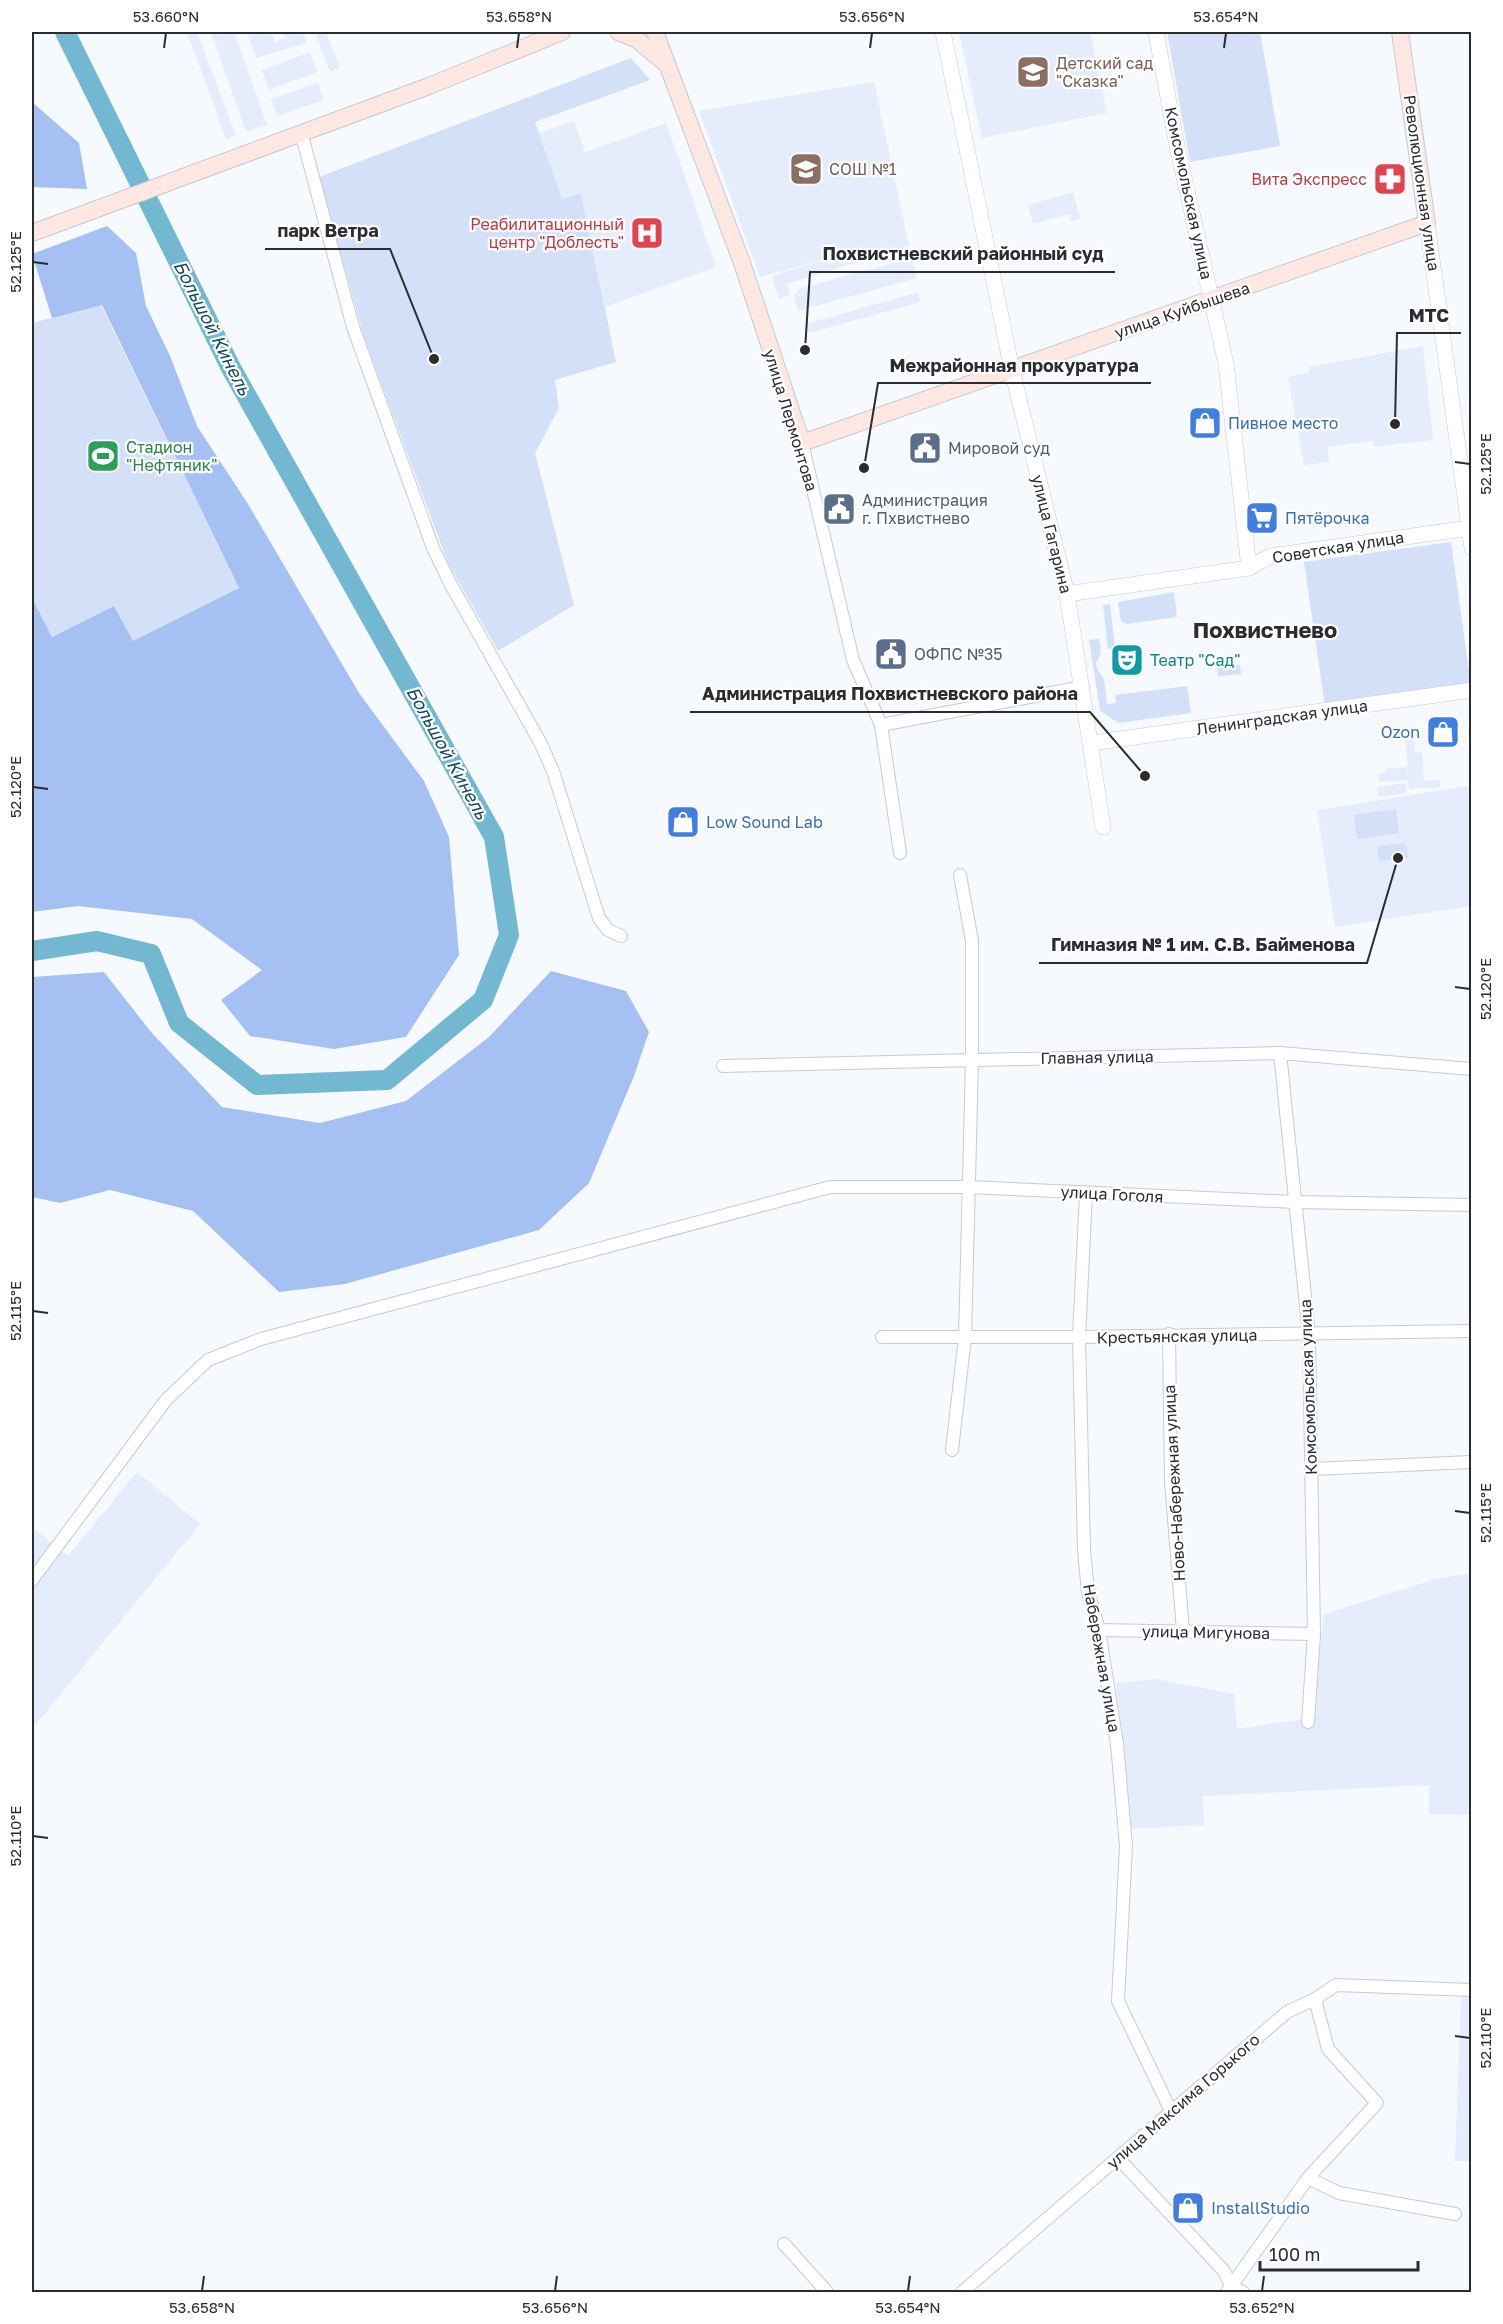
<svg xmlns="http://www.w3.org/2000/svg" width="1503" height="2324" viewBox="0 0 1503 2324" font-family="'Golos Text',sans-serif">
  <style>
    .built { fill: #e5edfc }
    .green { fill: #d3e0f8 }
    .forest { fill: #a5c1f3 }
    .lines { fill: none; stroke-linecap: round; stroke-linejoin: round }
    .river { stroke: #73b8d1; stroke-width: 20 }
    .minor-casing { stroke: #c6cad2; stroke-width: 14 }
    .tertiary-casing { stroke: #c6cad2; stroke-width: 16 }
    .secondary-casing { stroke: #c6cad2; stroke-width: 18 }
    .minor { stroke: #fff; stroke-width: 12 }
    .tertiary { stroke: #fff; stroke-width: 15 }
    .secondary { stroke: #ffe8e2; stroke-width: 16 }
    .ticks { fill: none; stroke: #2a2c2f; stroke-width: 2 }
    .labels { text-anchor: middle; stroke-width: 4.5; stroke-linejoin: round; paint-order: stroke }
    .education-label { font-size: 16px; fill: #785e54; stroke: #fff; text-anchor: start }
    .health-label { font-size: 16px; fill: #be3a42; stroke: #fff; text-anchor: end }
    .street-label { font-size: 16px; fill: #2a2c2f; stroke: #fff }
    .shop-label { font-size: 16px; fill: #366cbe; stroke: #fff; text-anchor: start }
    .leisure-label { font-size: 16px; fill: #27864d; stroke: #fff; text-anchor: start }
    .service-label { font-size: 16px; fill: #4e5e75; stroke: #fff; text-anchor: start }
    .culture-label { font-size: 16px; fill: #0d838f; stroke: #fff; text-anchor: start }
    .water-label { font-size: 18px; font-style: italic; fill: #114c5e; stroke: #fff }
    .district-label { font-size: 22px; font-weight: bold; fill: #2a2c2f; stroke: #fff }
    .leader { fill: none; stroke: #2a2c2f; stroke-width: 2 }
    .callout-dot { fill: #2a2c2f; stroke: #fff; stroke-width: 2 }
    .callout-label { font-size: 18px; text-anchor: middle; font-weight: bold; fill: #2a2c2f; stroke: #fff; stroke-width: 4.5; stroke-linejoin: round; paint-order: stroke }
    .neatline { fill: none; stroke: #2a2c2f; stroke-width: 2 }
    .ticks-label { font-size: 15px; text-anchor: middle; fill: #2a2c2f }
  </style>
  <rect width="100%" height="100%" fill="#f6f9fe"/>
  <g class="built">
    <path d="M187 32H197L236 136 226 139Z"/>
    <path d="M211 32H234L267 125 246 132Z"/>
    <path d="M247 32H271L275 42 285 38 282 32H303L307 43 256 58Z"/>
    <path d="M315 32H326L340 67 330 72Z"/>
    <path d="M959 32H1090L1107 113 982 138Z"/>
    <path d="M310 52 317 72 269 90 262 70Z"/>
    <path d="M874 82 909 246 786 284 790 295 779 299 772 276 842 254 760 277 699 111Z"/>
    <path d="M318 83 324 100 277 116 271 99Z"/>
    <path d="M574 121 585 152 666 123 716 267 605 307 581 193 562 199 539 133Z"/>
    <path d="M1073 192 1080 219 1071 222 1069 214 1033 224 1028 205Z"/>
    <path d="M912 258 917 278 798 311 794 295 798 293V289Z"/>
    <path d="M918 292 921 302 809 333 806 324Z"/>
    <path d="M1423 346 1433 440 1374 447 1373 441 1328 447 1329 462 1304 465 1288 377 1309 372V367Z"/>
    <path d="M1414 739 1415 753 1422 752 1424 781 1440 780V787L1409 789 1408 780 1379 782 1378 774 1386 773V769L1406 767 1408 774 1406 740Z"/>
    <path d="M1405 783 1407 793 1378 797 1377 787Z"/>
    <path d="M1468 786 1472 807 1471 906 1335 927 1317 810Z"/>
    <path d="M137 1472 200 1524 32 1729V1527L68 1556Z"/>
    <path d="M1471 1573V1815L1429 1814V1785L1203 1796 1204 1825 1129 1829 1116 1683 1156 1679 1234 1694 1237 1729 1297 1720 1312 1716 1324 1614 1436 1579Z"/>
    <path d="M1461 1994H1471V2161H1455Z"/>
  </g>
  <g class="green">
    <path d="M1167 32H1260L1280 146 1190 162Z"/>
    <path d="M631 58 650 80 535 122 562 199 581 193 616 362 555 380 559 408 535 453 574 605 498 651 448 563 364 337 319 177Z"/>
    <path d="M101 305 239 588 133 641 114 606 52 637 32 598V323Z"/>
    <path d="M1451 542 1471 685 1325 706 1304 562Z"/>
    <path d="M1174 592 1177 617 1127 624 1121 621 1118 602Z"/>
    <path d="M1110 604 1115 648 1108 649 1103 605Z"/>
    <path d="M1099 639 1101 653 1096 663 1097 669 1104 679 1107 704 1116 703 1115 695 1187 686 1191 713 1118 723 1100 710 1089 640Z"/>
    <path d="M1216 661H1223L1224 667 1240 665 1241 674 1218 676Z"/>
    <path d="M1396 809 1399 833 1357 839 1354 815Z"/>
    <path d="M1406 843 1408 858 1379 861 1377 846Z"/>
  </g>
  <g class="forest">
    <path d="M32 102 79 143 87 189 32 187Z"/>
    <path d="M107 226 136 253 146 306 170 356 197 426 248 504 359 693 424 781 449 837 459 955 406 1037 334 1049 250 1036 221 1000 262 970 192 919 78 906 32 912V598L52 637 114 606 133 641 239 588 102 305 52 318 32 254Z"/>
    <path d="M551 971 626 991 649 1032 634 1076 589 1183 539 1230 345 1284 279 1292 193 1211 110 1190 60 1203 32 1197V977L104 972 151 1032 222 1107 320 1123 406 1101 489 1037Z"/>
  </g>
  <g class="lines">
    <path class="river" d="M32 951 97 941 151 954 179 1023 257 1085 387 1080 483 1000 509 935 494 837 231 368 65 32"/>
    <g class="minor-casing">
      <g id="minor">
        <path d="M301 132 353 327 433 548 451 585 540 742 553 771 599 918 608 930 621 936"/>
        <path d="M802 443 853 660 881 725 900 853"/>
        <path d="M881 725 1083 687"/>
        <path d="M1280 1053 1309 1335 1314 1634 1308 1722"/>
        <path d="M723 1066 1280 1053 1472 1069"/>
        <path d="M1086 1193 1079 1337 1084 1550 1088 1592 1099 1630 1117 1744 1126 1846 1118 2001 1171 2111"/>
        <path d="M1169 1334 1171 1482 1183 1631"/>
        <path d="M882 1337H1079L1472 1331"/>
        <path d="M952 1450 965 1337 972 1061V941L960 875"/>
        <path d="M1312 1469 1472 1462"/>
        <path d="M32 1580 166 1400 208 1360 261 1339 830 1187H969L1295 1202 1472 1205"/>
        <path d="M1099 1630 1314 1634"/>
        <path d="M1118 2158 1224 2271 1231 2286 1243 2292"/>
        <path d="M1308 2178 1339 2193 1455 2214"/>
        <path d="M784 2244 827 2292"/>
        <path d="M962 2292 1287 2012 1315 1999 1336 1985 1472 1990"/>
        <path d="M1227 2292 1308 2178 1377 2103 1328 2049 1315 1999"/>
      </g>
    </g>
    <g class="tertiary-casing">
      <g id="tertiary">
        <path d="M943 32 1012 370 1067 594 1103 827"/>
        <path d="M1156 32 1177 146 1226 364 1249 568"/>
        <path d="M1427 223 1472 548"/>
        <path d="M1067 594 1249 568 1270 556 1469 528"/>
        <path d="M1092 743 1472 690"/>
      </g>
    </g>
    <g class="secondary-casing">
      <g id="secondary">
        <path d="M618 32 636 39 664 62"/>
        <path d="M655 32 742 263 802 443 1427 223 1400 32"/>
        <path d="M32 233 429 86 562 32"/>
      </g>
    </g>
    <use href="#minor" class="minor"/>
    <use href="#tertiary" class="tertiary"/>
    <use href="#secondary" class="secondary"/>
  </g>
  <path class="ticks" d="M164 48 166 33M517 48 519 33M870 48 872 33M1224 48 1226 33M33 262 48 264M1455 462 1470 464M33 787 48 789M1455 987 1470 989M33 1311 48 1313M1455 1511 1470 1513M33 1836 48 1838M1455 2036 1470 2038M202 2291 204 2276M555 2291 557 2276M908 2291 910 2276M1262 2291 1264 2276"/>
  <defs>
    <g id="school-square" transform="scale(1.725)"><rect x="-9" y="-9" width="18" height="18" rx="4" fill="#8d6e63" stroke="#fff"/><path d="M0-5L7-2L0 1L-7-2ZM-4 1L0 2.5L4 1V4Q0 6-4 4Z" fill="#fff"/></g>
    <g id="pharmacy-square" transform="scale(1.725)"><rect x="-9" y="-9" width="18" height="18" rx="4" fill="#e0444e" stroke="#fff"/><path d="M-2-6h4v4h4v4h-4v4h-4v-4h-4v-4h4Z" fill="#fff"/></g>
    <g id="hospital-square" transform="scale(1.725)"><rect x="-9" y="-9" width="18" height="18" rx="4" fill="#e0444e" stroke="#fff"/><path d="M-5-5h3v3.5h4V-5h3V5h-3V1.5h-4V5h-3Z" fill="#fff"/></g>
    <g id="shop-square" transform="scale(1.725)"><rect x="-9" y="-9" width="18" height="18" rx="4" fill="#3f7fe0" stroke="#fff"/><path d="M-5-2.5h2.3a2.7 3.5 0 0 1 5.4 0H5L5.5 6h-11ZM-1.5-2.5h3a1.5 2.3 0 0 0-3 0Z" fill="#fff"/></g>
    <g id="civic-square" transform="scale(1.725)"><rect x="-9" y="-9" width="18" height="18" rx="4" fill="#5c6f8a" stroke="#fff"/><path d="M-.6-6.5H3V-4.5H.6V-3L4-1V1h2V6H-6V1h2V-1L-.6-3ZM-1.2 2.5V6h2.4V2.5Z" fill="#fff"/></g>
    <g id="stadium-square" transform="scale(1.725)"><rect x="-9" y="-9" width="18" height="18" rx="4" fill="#2e9e5b" stroke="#fff"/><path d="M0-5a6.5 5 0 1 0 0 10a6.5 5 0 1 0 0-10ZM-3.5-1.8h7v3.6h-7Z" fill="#fff"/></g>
    <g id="supermarket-square" transform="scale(1.725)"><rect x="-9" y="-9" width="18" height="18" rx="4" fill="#3f7fe0" stroke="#fff"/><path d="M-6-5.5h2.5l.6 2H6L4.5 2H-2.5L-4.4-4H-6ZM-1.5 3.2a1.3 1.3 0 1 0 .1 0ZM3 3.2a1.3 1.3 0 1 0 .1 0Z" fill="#fff"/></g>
    <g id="theatre-square" transform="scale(1.725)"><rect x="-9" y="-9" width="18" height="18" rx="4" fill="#0f9aa8" stroke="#fff"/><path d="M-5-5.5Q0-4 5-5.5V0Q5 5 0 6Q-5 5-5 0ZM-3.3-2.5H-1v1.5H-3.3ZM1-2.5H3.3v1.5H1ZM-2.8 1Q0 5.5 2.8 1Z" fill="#fff"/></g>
  </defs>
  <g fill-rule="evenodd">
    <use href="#school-square" x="1033" y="72"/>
    <use href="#school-square" x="806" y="169"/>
    <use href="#pharmacy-square" x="1390" y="179"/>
    <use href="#hospital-square" x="647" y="233"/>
    <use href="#shop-square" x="1205" y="423"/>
    <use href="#civic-square" x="925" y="448"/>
    <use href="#stadium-square" x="103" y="456"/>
    <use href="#civic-square" x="839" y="509"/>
    <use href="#supermarket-square" x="1262" y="518"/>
    <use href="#civic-square" x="891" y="654"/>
    <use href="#theatre-square" x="1127" y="660"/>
    <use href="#shop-square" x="1443" y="732"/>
    <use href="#shop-square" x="683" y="822"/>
    <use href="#shop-square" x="1188" y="2208"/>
  </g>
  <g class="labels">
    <g class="education-label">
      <text x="1056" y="69">Детский сад<tspan x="1056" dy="18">"Сказка"</tspan></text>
      <text x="829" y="175">СОШ №1</text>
    </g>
    <g class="health-label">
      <text x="1367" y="185">Вита Экспресс</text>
      <text x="624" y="230">Реабилитационный<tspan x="624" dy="18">центр "Доблесть"</tspan></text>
    </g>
    <g class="street-label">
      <text transform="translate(1422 183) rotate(82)" y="6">Революционная улица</text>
      <text transform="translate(1189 193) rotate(78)" y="6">Комсомольская улица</text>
      <text transform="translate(1182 310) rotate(-19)" y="6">улица Куйбышева</text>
      <text transform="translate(791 420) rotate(73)" y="6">улица Лермонтова</text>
      <text transform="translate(1052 534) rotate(76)" y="6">улица Гагарина</text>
      <text transform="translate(1338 547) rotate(-9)" y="6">Советская улица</text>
      <text transform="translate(1282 717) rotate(-8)" y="6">Ленинградская улица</text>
      <text transform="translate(1097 1057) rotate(-1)" y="6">Главная улица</text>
      <text transform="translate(1112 1194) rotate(3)" y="6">улица Гоголя</text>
      <text transform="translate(1177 1336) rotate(-1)" y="6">Крестьянская улица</text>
      <text transform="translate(1308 1387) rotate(-92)" y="6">Комсомольская улица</text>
      <text transform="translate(1174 1483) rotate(-93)" y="6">Ново-Набережная улица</text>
      <text transform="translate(1206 1632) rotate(1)" y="6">улица Мигунова</text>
      <text transform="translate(1102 1658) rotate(80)" y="6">Набережная улица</text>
      <text transform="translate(1183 2101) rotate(-41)" y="6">улица Максима Горького</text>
    </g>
    <g class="shop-label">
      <text x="1228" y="429">Пивное место</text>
      <text x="1285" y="524">Пятёрочка</text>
      <text x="1420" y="738" text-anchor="end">Ozon</text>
      <text x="706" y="828">Low Sound Lab</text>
      <text x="1211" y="2214">InstallStudio</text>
    </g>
    <g class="leisure-label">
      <text x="126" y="453">Стадион<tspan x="126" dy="18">"Нефтяник"</tspan></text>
    </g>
    <g class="service-label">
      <text x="948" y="454">Мировой суд</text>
      <text x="862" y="506">Администрация<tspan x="862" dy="18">г. Пхвистнево</tspan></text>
      <text x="914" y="660">ОФПС №35</text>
    </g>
    <g class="culture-label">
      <text x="1150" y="666">Театр "Сад"</text>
    </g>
    <g class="water-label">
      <text transform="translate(212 328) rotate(63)" y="6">Большой Кинель</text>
      <text transform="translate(447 753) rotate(61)" y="6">Большой Кинель</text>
    </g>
    <g class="district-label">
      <text x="1265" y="638">Похвистнево</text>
    </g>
  </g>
  <path class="leader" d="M434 359L390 249H265M805 350L810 272H1115M1395 424L1397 333H1461M864 468L878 383H1151M1145 776L1090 712H690M1398 858L1367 963H1039"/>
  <g class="callout-dot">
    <circle cx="434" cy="359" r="6"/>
    <circle cx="805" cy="350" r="6"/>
    <circle cx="1395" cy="424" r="6"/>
    <circle cx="864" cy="468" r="6"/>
    <circle cx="1145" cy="776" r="6"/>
    <circle cx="1398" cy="858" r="6"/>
  </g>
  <g class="callout-label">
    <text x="328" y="237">парк Ветра</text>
    <text x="963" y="260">Похвистневский районный суд</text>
    <text x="1429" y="322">МТС</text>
    <text x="1014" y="372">Межрайонная прокуратура</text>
    <text x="890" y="700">Администрация Похвистневского района</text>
    <text x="1203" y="951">Гимназия № 1 им. С.В. Байменова</text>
  </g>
  <rect width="1503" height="2324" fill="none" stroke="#ffffff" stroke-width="66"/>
  <path d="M1260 2261v9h158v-9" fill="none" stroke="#2a2c2f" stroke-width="3"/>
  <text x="1269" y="2261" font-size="18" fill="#2a2c2f" stroke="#ffffff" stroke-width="4.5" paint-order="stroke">100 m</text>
  <rect x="33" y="33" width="1437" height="2258" class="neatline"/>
  <g class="ticks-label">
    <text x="166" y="22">53.660°N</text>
    <text x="519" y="22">53.658°N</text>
    <text x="872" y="22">53.656°N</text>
    <text x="1226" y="22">53.654°N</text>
    <text transform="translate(16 262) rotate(-90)" y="5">52.125°E</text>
    <text transform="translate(1486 464) rotate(-90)" y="5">52.125°E</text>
    <text transform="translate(16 787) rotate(-90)" y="5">52.120°E</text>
    <text transform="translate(1486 989) rotate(-90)" y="5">52.120°E</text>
    <text transform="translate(16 1311) rotate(-90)" y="5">52.115°E</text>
    <text transform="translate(1486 1513) rotate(-90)" y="5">52.115°E</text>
    <text transform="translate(16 1836) rotate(-90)" y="5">52.110°E</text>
    <text transform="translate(1486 2038) rotate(-90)" y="5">52.110°E</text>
    <text x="202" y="2313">53.658°N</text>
    <text x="555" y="2313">53.656°N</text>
    <text x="908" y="2313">53.654°N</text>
    <text x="1262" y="2313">53.652°N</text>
  </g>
</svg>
